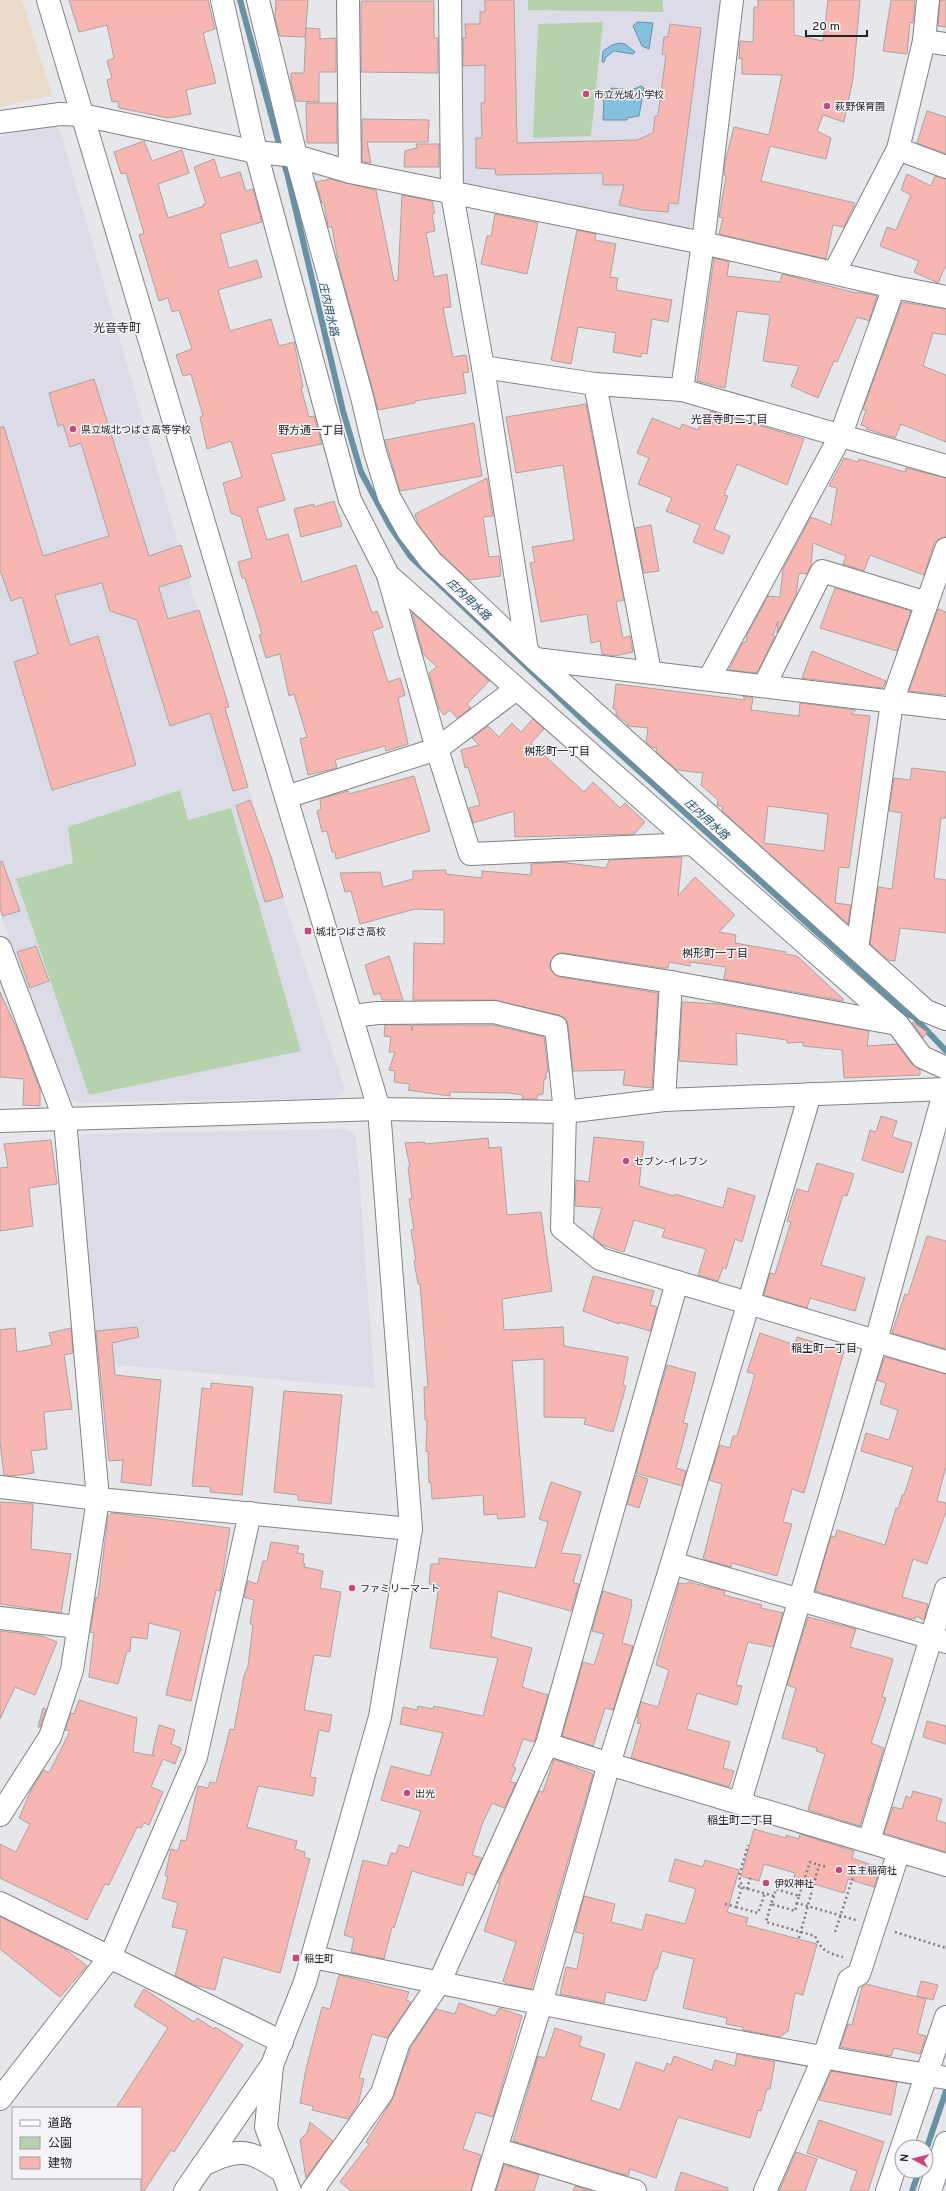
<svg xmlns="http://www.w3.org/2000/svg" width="946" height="2191" viewBox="0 0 946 2191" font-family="Overpass,'Noto Sans JP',sans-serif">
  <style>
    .commercial { fill: #e9dbc8 }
    .built { fill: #dbdce7 }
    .green { fill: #b4d3ad }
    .water { fill: #83c1de; stroke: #6692a6 }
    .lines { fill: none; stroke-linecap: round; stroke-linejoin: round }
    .stream { stroke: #6692a6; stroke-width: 6 }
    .building { fill: #f7b7b0; stroke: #a8a3a3; fill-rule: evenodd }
    .minor-casing { stroke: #818285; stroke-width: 24 }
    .path { stroke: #7d7e80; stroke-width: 2.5; stroke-dasharray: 2 3; stroke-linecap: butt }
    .minor { stroke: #fff; stroke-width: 22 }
    .poi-dot { fill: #cd437d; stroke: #f4f4f8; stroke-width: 1.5 }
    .labels { text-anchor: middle; stroke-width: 3; stroke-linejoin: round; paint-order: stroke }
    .poi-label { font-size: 10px; fill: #232324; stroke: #f4f4f8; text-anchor: start }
    .water-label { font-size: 11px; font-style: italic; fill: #1d4f64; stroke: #f4f4f8 }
    .neighbourhood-label { font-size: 11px; fill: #232324; stroke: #f4f4f8 }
    .quarter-label { font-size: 12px; fill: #232324; stroke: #f4f4f8 }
  </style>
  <rect width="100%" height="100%" fill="#e6e7ea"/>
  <path class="commercial" d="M0 0H22L52 95 0 107Z"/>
  <g class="built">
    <path d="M459 0H722L695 221 688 229 462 189Z"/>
    <path d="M54 126 60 130 248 787 345 1090 336 1098 76 1103 69 1097 0 914V136Z"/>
    <path d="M349 1129 356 1137 375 1388 96 1363 77 1141 84 1134Z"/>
  </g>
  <g class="green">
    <path d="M528 0H663V12L528 10Z"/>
    <path d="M603 22 591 136 533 138 538 24Z"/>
    <path d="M180 790 188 820 231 808 301 1051 89 1095 16 879 73 863 68 827Z"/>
  </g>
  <g class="water">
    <path d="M637 22 653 23 649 49 642 46 633 26Z"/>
    <path d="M619 43 625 44 635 52 633 54 614 51 606 57 604 62H602L603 51 612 45Z"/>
    <path d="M641 86 644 88 639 116 627 118V120H603L604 93 612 88 632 90Z"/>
  </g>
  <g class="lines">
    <g class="stream">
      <path d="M240 0 288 177 343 411 361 472 390 526 411 557 585 722 907 1014 914 1017 946 1051"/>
      <path d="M926 2150 946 2091"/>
      <path d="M912 2191 919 2171"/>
    </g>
  </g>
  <g class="building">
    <path d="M69 0H208L215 29 203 33 216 83 186 90 191 114 168 118 119 108 118 101 112 102 107 80 112 78 107 61 114 58 107 25 79 32Z"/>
    <path d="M276 0H308L305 37 280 36 275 18Z"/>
    <path d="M485 0H514L517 143 637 140 653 133 655 116H658L666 54H662L664 37H668L670 24 701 28 678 204 669 203 668 212 643 210 619 205 624 185H603V173L496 175 495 169 476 168V138H482L481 103H485V65L463 66V38H466L465 24H480V12H485Z"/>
    <path d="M758 0H794V35L823 41 828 0H860L853 79 844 122 823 115 817 131 831 138 826 159 770 146 761 181 855 203 844 227 833 225 826 259 719 234 723 218 719 217 726 176 724 175 725 162 734 127 769 135 782 75 742 74V58L739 59 740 41 753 42 754 7H758Z"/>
    <path d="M891 0H915L913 23 910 22 907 54 883 51Z"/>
    <path d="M940 0H946V27L938 26Z"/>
    <path d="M361 1H434V38H438V73L361 72Z"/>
    <path d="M306 28 320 29V39L336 38V72H319V102L296 101 291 82V73H304Z"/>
    <path d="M306 103H337V143H307Z"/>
    <path d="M927 111 946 117V154L917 143Z"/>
    <path d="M362 119 429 120 428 142H367L371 163 362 162Z"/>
    <path d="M144 141 152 161 182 150 189 173 158 184 168 218 204 206 203 204H206L194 167 214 159 220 178 240 172 246 191 253 189 262 222 220 234 229 268 257 260 262 277 218 290 230 331 271 319 279 346 294 342 303 387 301 388 309 417 314 416 322 444 271 454 285 500 257 508 267 540 288 534 302 582 356 565 372 613 377 611 383 627 372 631 388 682 400 678 405 695 398 698 408 744 386 751 385 746 335 760 337 768 308 775 300 739 307 737 294 694 289 696 280 654 266 658 259 635 262 634 245 578H242L238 562 252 558 241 517 231 513 223 483 242 477 231 441 207 449 200 417 203 416 191 374 183 376 176 355 192 349 179 310 172 312 168 298 159 301 139 235 144 233 126 173 121 174 114 152Z"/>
    <path d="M416 144H439V167H404L405 151 417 148Z"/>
    <path d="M907 174 931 186 935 176 946 179V265L938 283 914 272 919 261 880 246 887 227 896 230 911 195 901 190Z"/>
    <path d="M330 179 376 190 394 281 398 280 402 195 432 201 435 213 432 214 435 231 426 233 434 277 447 274 451 307 443 308 453 357 466 355 469 372 463 373 466 393 415 401V403L378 410 338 262 332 227H328L324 203H322L316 182Z"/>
    <path d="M495 214 538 223 527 274 481 264 487 236H491Z"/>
    <path d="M577 230 596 234 595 240 616 244 610 277 618 278 616 290 672 300 668 322 652 319 647 354 642 353 641 357 613 352 616 333 578 327 571 364 551 360Z"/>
    <path d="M714 258 729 262 727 276 780 282 782 274 852 292 858 293V292L877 296 869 321 857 317 837 362 834 361 818 398 791 386 799 366 763 361 770 315 737 311 725 388 697 381Z"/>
    <path d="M902 302 946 309V335L933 333 923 366 946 375V442L901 424 895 438 866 429 867 427 861 425 866 410 863 409Z"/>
    <path d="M94 379 149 556 181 545 191 577 159 587V589L168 619 199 610 229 707 225 708 248 787 233 791 210 713 170 726 137 620 110 611 102 583 55 595 70 645 98 636 136 765 52 790 14 662 38 654 22 597 11 601 0 570V427H4L43 556 109 536 81 443 70 447 63 424 58 426 49 393Z"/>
    <path d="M586 404 624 600 616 602 623 638 630 636 633 652 614 656 602 654 600 641 591 643 587 614 541 622 530 563 535 562 532 547 574 540 563 465 516 473 506 417Z"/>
    <path d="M711 411 804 439 787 485 737 464 724 495 728 496 714 529 730 536 723 554 693 542 700 525 666 511 672 498 638 484 649 458 637 453 652 418 680 429 682 424 698 430 702 420 707 422Z"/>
    <path d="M474 423 482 476 400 491 385 440Z"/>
    <path d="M844 458 858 462 859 459 905 472 906 468 946 478V537L938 539 934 544 924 575 870 555 864 571 843 564 846 556 813 543 811 566 807 574 799 573 796 595 777 633 778 621 773 635 775 636 757 673 729 670 743 642H746L747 635 768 596 780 597 783 569 811 517 831 525 837 488 829 486Z"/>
    <path d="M487 478 493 516 483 517 489 557 499 556 501 576 469 580 440 553 418 524 415 514Z"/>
    <path d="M334 501 342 526 301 537 294 509 314 504V507Z"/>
    <path d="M651 525 659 571 644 573 635 528Z"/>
    <path d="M835 588 911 611 897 651 820 628Z"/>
    <path d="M938 609 946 612V695L909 691Z"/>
    <path d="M412 612 489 681 467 704 471 708 457 718 450 710 444 715 439 709 429 673 437 667 423 654Z"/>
    <path d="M812 651 886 681 884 686 882 688 802 678Z"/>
    <path d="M616 684 745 700 743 696 753 698 751 710 799 716 800 703 856 710 851 714 870 716 849 868 839 867 835 903 851 905 848 924 722 811 723 806H717L718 800 701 785 703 773 677 770 656 752 657 748 652 747 646 742 648 728 628 726 627 723 616 715V709H613ZM768 806 828 814 824 851 764 843Z"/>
    <path d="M533 719 544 729 531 743 584 792 593 782 620 808 625 803 645 822 634 834 515 837 514 811 473 823 469 808 480 805 468 767 465 768 461 750 479 745 472 738 488 726 499 737 512 723 521 732Z"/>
    <path d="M912 768 946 772V818H941L934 878 946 880V933L900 928 895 961 888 960 870 944 878 887 892 889 902 813 889 811 894 778 910 780Z"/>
    <path d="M414 776 430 831 336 859 335 852H332L327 831 322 832 317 811 321 809 320 799 348 791 349 794Z"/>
    <path d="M250 800 271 857 283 897 265 902 236 806Z"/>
    <path d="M682 857 678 896 695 877 735 915 719 932 736 935 735 943 786 952 785 954 797 956 843 999V1001L724 979 726 967 690 962V966L669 962 668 968H663L564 953H558L553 957 550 963V969L554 974 560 977 658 993 652 1088 623 1085 625 1070 573 1071 568 1026 566 1019 559 1015 494 1000H413L414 943 444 944V910L415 909 360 924 351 891 345 892 340 873 380 872 383 887 413 879V871L446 870V874L482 878V871L531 875V864L560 862 606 868 609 860Z"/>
    <path d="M2 861 20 911 3 916 0 908V862Z"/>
    <path d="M36 946 49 981 30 988 17 952Z"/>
    <path d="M389 956 403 1000H382L380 993 374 995 365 965Z"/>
    <path d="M0 992 17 1029 40 1089V1106L23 1105 24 1079 0 1077Z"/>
    <path d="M682 1002 719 1004 869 1031 867 1046 897 1044 912 1064 920 1070V1075L844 1078 842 1050 803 1046V1042L787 1043V1040L736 1033 737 1065 679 1061Z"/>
    <path d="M913 1022 927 1032 923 1038 912 1023Z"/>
    <path d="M385 1025H411L412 1031 413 1025H493L544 1037 548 1072H546V1079H544L543 1094 538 1095 537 1099H522L523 1095 509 1093 450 1092V1096L408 1090 410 1084 394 1082 395 1071 389 1070 395 1052H389L391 1037 384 1036Z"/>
    <path d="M881 1116 897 1121 892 1137 912 1143 903 1173 862 1160 870 1130 876 1132Z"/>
    <path d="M594 1137 644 1142 639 1186 674 1196 675 1194 723 1208 728 1188 755 1196 742 1242 735 1239 726 1269 723 1267 718 1281 698 1275 706 1249 662 1237 665 1229 634 1220 624 1252 602 1245 593 1237 602 1208 575 1206 576 1180 589 1182Z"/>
    <path d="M488 1138 489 1148 501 1147 507 1215 541 1212 552 1291 502 1299 504 1330 563 1327 564 1346 628 1357 623 1385 626 1386 613 1432 584 1424 586 1418 544 1417V1359L512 1361 525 1517 498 1519 497 1514 484 1515 483 1495 432 1499 431 1482 429 1483 428 1451 426 1452 427 1420H425L424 1387H428L420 1284H418L414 1261 416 1260 411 1230 414 1229 409 1199H412L408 1167H410L405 1143 425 1142V1144Z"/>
    <path d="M51 1140 57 1184 29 1188 33 1226 0 1231V1168L8 1167 4 1144Z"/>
    <path d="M817 1163 854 1174 847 1196 843 1195 821 1265 865 1278 855 1311 810 1298 807 1308 764 1295 770 1273 775 1274 791 1222 787 1221 797 1189 808 1192Z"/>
    <path d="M927 1236 946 1241V1349L892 1333 905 1294 908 1295Z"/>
    <path d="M593 1276 654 1291 650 1305 657 1307 650 1331 619 1322V1324L583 1311Z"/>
    <path d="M137 1327 139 1337 112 1343 115 1375 161 1380 151 1486 121 1482 123 1460 109 1461 96 1331Z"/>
    <path d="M15 1328 17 1352 52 1345 49 1333 71 1328 73 1353 64 1355 72 1409 44 1412 47 1449 31 1451 34 1473 11 1476 4 1475 0 1443V1330Z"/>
    <path d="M760 1333 795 1345 797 1337 844 1351 804 1493 792 1489 783 1522 792 1524 777 1576 732 1563 731 1567 703 1559 722 1484 709 1480 720 1445 730 1448 733 1436H737L755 1374 747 1372Z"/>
    <path d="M885 1357 946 1374V1466L937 1501 946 1503V1512L927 1564 913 1559 902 1597 928 1604 924 1620 916 1616 915 1619 908 1618 815 1591 831 1536 835 1537 837 1530 885 1545 896 1508 898 1509 902 1495H904L913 1467 861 1451 866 1433 889 1440 898 1410 880 1404 886 1383 877 1380Z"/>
    <path d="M667 1365 696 1373 683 1423 688 1424 676 1468 686 1471 682 1486 636 1473Z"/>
    <path d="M211 1383 253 1387 242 1495 210 1492 211 1487 192 1486 202 1388 211 1389Z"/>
    <path d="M284 1391 342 1395 331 1504 298 1500V1495L274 1492Z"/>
    <path d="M636 1475 648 1479 639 1508 627 1504Z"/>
    <path d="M551 1482 581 1492 561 1553 581 1555 573 1583 579 1584 571 1611 498 1591 491 1637 532 1648 522 1687 548 1695 535 1740 534 1742 523 1739 513 1767 516 1768 510 1782 516 1783 504 1808 492 1803 483 1822 472 1855 482 1858 474 1875 467 1872 463 1886 412 1871 394 1928 392 1927 384 1959 351 1952 354 1938 344 1935 363 1860 387 1866 391 1853 396 1854 399 1845 409 1848 421 1811 381 1800 391 1766 430 1776 443 1733 400 1724 403 1707 417 1710 418 1706 433 1709 434 1706 483 1716 498 1658 430 1648 439 1585 429 1584 431 1564H439V1558L535 1568 548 1522 539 1519Z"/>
    <path d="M0 1502 33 1504 31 1549 71 1554 61 1613 0 1604Z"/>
    <path d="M112 1513 230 1528 220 1591 216 1590 191 1701 166 1695 181 1631 149 1623 147 1639 131 1637 130 1652 127 1651 118 1684 89 1677 94 1633 90 1632 96 1597 98 1598 108 1516Z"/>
    <path d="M271 1542 299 1546 297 1553 304 1554 303 1564H305L304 1567 323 1571 320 1588 341 1592 330 1657 314 1655 304 1710 332 1715 329 1732 319 1730 310 1777 316 1778 313 1796 258 1786 247 1827 297 1841 295 1849 305 1852 304 1857 310 1859 280 1973 223 1957 215 1990 195 1985 175 1976 187 1930 172 1927 178 1903 162 1898 168 1876H165L171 1849 178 1851 181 1840 186 1841 198 1786 208 1788 210 1782 216 1783 230 1729 234 1730 244 1676 248 1666 253 1625 250 1624 254 1600 244 1597 248 1581 257 1584 263 1561H267Z"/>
    <path d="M688 1582 725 1591 724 1595 762 1605 761 1608 783 1613 773 1647 748 1642 736 1685 742 1686 737 1705 697 1693 687 1729 730 1742 723 1768 734 1771 729 1787 631 1758 641 1724 637 1723 639 1718H637L641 1702 658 1707 669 1670 656 1665 679 1583 687 1584Z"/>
    <path d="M603 1591 632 1600 631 1604 632 1605 622 1643 633 1646 613 1710 605 1708 593 1746 562 1736 583 1662 594 1665 604 1634 592 1631Z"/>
    <path d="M808 1617 856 1629 850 1647 893 1659 882 1697 886 1698 871 1743 884 1748 860 1826 808 1810 825 1754 816 1751 817 1748 782 1738 796 1688 787 1685Z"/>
    <path d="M0 1631 42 1636 57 1642 35 1695 15 1687 0 1719Z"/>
    <path d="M79 1700 137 1718 133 1752 155 1756 152 1755 159 1725 175 1730 171 1744 181 1748 175 1764 163 1759 151 1787 163 1792 149 1825 144 1823 141 1828 137 1827 109 1885 105 1884 87 1920 0 1878V1844L16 1852 30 1824 19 1818 32 1788 44 1770 49 1773 70 1731 65 1730 71 1713 74 1714Z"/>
    <path d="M43 1708 46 1709 40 1727H38Z"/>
    <path d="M927 1721 946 1726V1744L923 1737Z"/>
    <path d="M554 1759 593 1774 531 1989 507 1984 503 1981 516 1942 484 1931 500 1883H498L539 1791 543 1792Z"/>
    <path d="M913 1791 942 1799 936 1820 946 1823V1852L884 1833 893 1807 902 1809 906 1796 911 1798Z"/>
    <path d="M754 1829 786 1838V1835L799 1839 800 1834 854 1851 852 1858 880 1868 874 1887 848 1879 844 1893 794 1878 795 1873 764 1864 759 1881 741 1876Z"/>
    <path d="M675 1859 703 1867 705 1860 739 1870 727 1912 748 1918 746 1925 817 1944 803 1995 795 1993 788 2031 780 2037 743 2030V2027L726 2024 727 2018 683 2008 694 1959 662 1951 657 1969H655L646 2001 606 1992 604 2003 560 1994 566 1967 577 1969 584 1934 575 1932 584 1896 615 1904 611 1922 642 1930 646 1914 685 1924 696 1889 669 1881Z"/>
    <path d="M0 1917 65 1949 87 1966 60 1997 0 1949Z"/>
    <path d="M339 1975 409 1992 406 2000 411 2002 387 2038 372 2034 359 2078 364 2079 358 2104 348 2119 312 2110 313 2106 300 2103 306 2069 322 2007 330 2009Z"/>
    <path d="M921 1981 938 1985 933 2000 917 1996Z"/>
    <path d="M866 1984 926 1999 917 2034 926 2036 920 2054 894 2048 891 2056 840 2047 848 2024 852 2025 862 1987Z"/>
    <path d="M144 1989 194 2022 197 2018 214 2029 215 2027 243 2045 174 2152 171 2150 144 2191H141V2108H116L168 2028 134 2006Z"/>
    <path d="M459 2003 495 2016 499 2008 522 2016 493 2117 476 2112 463 2149 481 2155 471 2191H351L340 2182 369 2144 366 2142 392 2100 411 2047 436 2009 455 2014Z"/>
    <path d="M555 2028 582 2037 579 2046 605 2054 591 2100 620 2110 636 2062 664 2071 667 2063 671 2065 674 2056 712 2070 715 2060 735 2066 737 2054 775 2062 770 2089H767L761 2111 758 2110 750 2138 678 2117 656 2178 630 2169 628 2176 513 2141 538 2056 545 2058Z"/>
    <path d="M831 2071 897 2082 891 2115 819 2100Z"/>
    <path d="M819 2120 884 2142 868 2191H850L857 2171 807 2153Z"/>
    <path d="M310 2122 333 2141 306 2178 300 2140 307 2133Z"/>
    <path d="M796 2152 817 2159 805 2191H779Z"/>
    <path d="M504 2165 539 2175 534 2191H496Z"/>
    <path d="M681 2172 728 2188V2191H675Z"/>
    <path d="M575 2186 592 2191H573Z"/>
  </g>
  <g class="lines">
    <g class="minor-casing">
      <g id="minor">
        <path d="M48 0 379 1109 411 1529 380 1717 305 1982 272 2065 185 2191"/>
        <path d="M222 0 256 152 350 500 388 575 898 1025 922 1057 946 1068"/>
        <path d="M258 0 296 156 362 397 375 452 389 497 408 531 431 561 535 659 926 1011 946 1019"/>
        <path d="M348 0 350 172"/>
        <path d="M450 0 452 194 483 367 527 651"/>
        <path d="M924 41 946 44"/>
        <path d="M0 122 60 114 82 115 256 152 296 156 350 172 703 243 894 287 946 297"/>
        <path d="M898 149 946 167"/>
        <path d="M834 273 898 149 924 41 928 0"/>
        <path d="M483 367 595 384 682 390 946 466"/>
        <path d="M595 384 650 672"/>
        <path d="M682 390 703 243 732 0"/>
        <path d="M388 575 437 749 470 854 692 844"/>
        <path d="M535 659 946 708"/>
        <path d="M709 679 840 437 894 287"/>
        <path d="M764 686 822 571 927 603"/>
        <path d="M286 797 437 749 516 689"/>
        <path d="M0 948 65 1120 98 1499 72 1670 50 1737 0 1815"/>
        <path d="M857 949 892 702 946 549"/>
        <path d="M562 965 671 982 897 1024"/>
        <path d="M352 1016 378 1013 494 1012 556 1027 565 1112 562 1228 600 1259 946 1362"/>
        <path d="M664 1100 671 982"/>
        <path d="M0 1121 379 1109 565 1112 664 1100 946 1089"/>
        <path d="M0 1487 98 1499 411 1529"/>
        <path d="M672 1563 946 1642"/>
        <path d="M0 1618 77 1627"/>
        <path d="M547 1744 609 1764 946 1865"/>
        <path d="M740 1802 876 1341 945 1089"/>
        <path d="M869 1841 946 1589"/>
        <path d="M0 1903 282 2042"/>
        <path d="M313 1957C523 2000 734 2044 946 2078"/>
        <path d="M272 2066 266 2127 290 2191"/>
        <path d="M0 2099 110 1957 196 1757 250 1513"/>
        <path d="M496 2149 635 2191"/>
        <path d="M203 2165C240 2146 250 2150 283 2172"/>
        <path d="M312 2191 382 2093 399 2042 439 1983 547 1744 677 1282"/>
        <path d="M483 2191 541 2004 609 1764 672 1563 810 1094"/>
        <path d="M765 2191 824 2057 849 1980 859 1974 899 1851"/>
        <path d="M887 2191 946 2017"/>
        <path d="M930 2191 946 2143"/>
      </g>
    </g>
    <g class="path">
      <path d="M738 1886 774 1896 776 1889 799 1896 797 1903 856 1920"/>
      <path d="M747 1889 750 1878"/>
      <path d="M774 1896 771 1904 795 1911 797 1903"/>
      <path d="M799 1896 810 1862 819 1865"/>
      <path d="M725 1904 736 1907 742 1887 739 1876 748 1845"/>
      <path d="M771 1904 766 1922 815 1936C820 1950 830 1954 843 1957"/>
      <path d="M736 1907 758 1913 765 1893"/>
      <path d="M835 1932 854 1874"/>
      <path d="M895 1932 946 1948"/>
      <path d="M799 1938 819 1865 827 1867"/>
    </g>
    <use href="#minor" class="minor"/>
  </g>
  <g class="poi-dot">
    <circle cx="586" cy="94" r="4"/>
    <circle cx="827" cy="106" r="4"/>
    <circle cx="73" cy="429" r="4"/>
    <rect x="304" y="927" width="8" height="8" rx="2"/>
    <circle cx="626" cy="1161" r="4"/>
    <circle cx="352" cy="1588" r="4"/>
    <circle cx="407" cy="1793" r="4"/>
    <circle cx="839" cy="1870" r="4"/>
    <circle cx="766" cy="1883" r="4"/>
    <rect x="292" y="1954" width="8" height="8" rx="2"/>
  </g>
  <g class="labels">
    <g class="poi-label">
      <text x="594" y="98">市立光城小学校</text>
      <text x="835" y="110">萩野保育園</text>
      <text x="81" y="433">県立城北つばさ高等学校</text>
      <text x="316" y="935">城北つばさ高校</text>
      <text x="634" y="1165">セブン-イレブン</text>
      <text x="360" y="1592">ファミリーマート</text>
      <text x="415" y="1797">出光</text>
      <text x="847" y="1874">玉主稲荷社</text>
      <text x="774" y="1887">伊奴神社</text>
      <text x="304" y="1962">稲生町</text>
    </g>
    <g class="water-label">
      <text transform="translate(329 309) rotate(77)" y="4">庄内用水路</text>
      <text transform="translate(469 599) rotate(43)" y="4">庄内用水路</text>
      <text transform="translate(707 819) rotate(42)" y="4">庄内用水路</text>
    </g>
    <g class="neighbourhood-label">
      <text x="729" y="423">光音寺町二丁目</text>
      <text x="311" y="434">野方通一丁目</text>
      <text x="557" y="755">桝形町一丁目</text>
      <text x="715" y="957">桝形町一丁目</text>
      <text x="824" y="1352">稲生町一丁目</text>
      <text x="740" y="1824">稲生町二丁目</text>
    </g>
    <g class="quarter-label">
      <text x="117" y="332">光音寺町</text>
    </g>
  </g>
  <rect x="12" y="2107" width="130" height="72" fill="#f4f4f8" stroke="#a0a0a3"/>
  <rect x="20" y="2120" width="20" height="6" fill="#ffffff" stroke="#a0a0a3"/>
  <text x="48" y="2127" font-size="12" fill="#232324">道路</text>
  <rect x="20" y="2137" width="20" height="12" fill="#b4d3ad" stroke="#a0a0a3"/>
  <text x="48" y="2147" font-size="12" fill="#232324">公園</text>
  <rect x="20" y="2157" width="20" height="12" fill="#f7b7b0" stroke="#a0a0a3"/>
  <text x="48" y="2167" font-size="12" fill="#232324">建物</text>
  <g transform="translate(914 2159) rotate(277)"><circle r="19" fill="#f4f4f8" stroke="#a0a0a3"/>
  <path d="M0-3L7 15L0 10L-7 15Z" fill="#cd437d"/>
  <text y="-6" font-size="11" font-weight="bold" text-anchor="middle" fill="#232324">N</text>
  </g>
  <path d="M806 30v6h61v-6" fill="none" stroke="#232324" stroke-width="2"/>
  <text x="812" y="30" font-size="12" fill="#232324" stroke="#f4f4f8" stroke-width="3" paint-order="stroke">20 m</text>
</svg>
